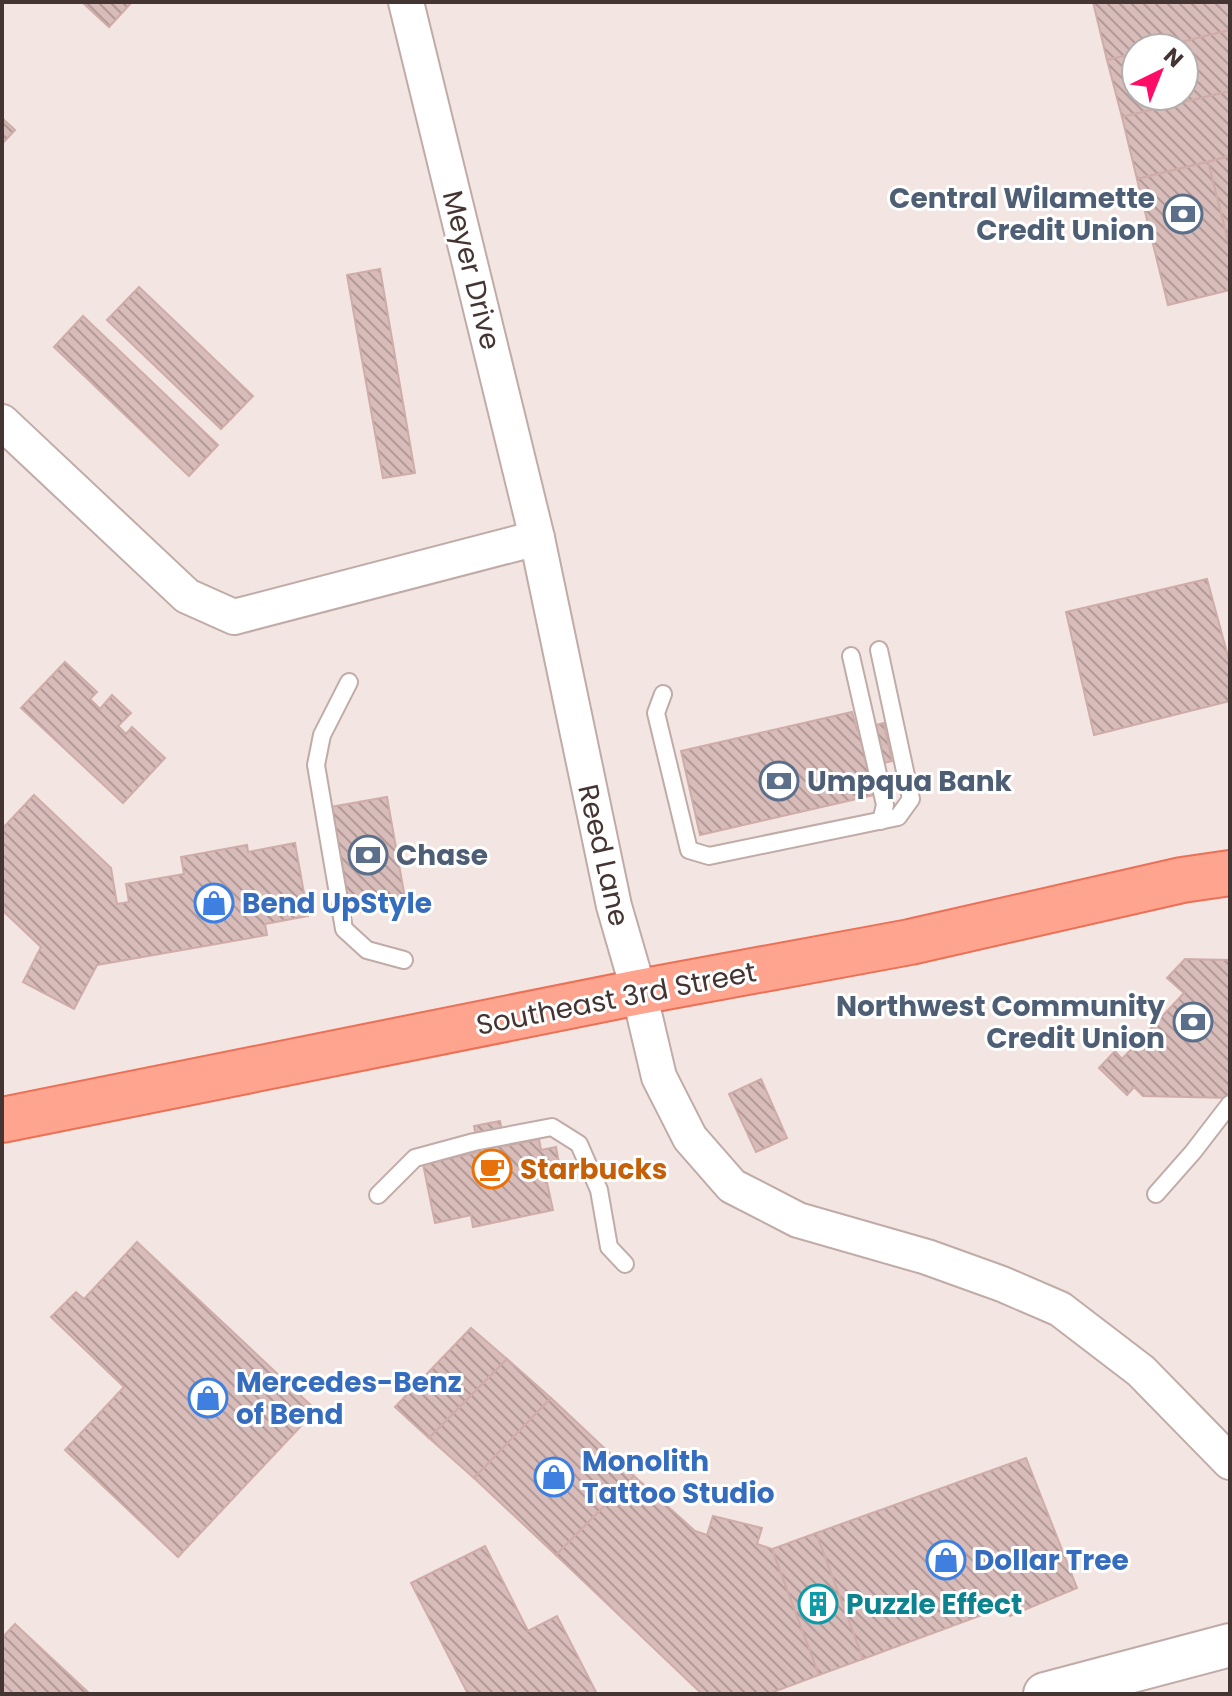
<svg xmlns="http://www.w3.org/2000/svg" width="1232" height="1696" viewBox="0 0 1232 1696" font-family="Poppins,sans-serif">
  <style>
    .building { fill: url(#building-back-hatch); stroke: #d0aca9; stroke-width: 2 }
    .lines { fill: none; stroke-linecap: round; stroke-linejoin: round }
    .service-casing { stroke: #c1aba7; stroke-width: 20 }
    .minor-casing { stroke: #c1aba7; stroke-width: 38 }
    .tertiary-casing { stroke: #c1aba7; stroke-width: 46 }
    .primary-casing { stroke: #ec7056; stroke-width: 48 }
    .service { stroke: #fff; stroke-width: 16 }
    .minor { stroke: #fff; stroke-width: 34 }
    .tertiary { stroke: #fff; stroke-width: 42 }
    .primary { stroke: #ffa48e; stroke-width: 44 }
    .labels { text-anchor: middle; stroke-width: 6; stroke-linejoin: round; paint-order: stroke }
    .service-label { font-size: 28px; font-weight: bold; fill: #4e5e75; stroke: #fff; text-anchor: end }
    .street-label { font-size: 28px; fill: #443432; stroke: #fff }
    .shop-label { font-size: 28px; font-weight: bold; fill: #366cbe; stroke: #fff; text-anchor: start }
    .food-label { font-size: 28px; font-weight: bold; fill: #c56008; stroke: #fff; text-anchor: start }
    .culture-label { font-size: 28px; font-weight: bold; fill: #0d838f; stroke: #fff; text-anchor: start }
  </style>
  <defs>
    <pattern id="building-back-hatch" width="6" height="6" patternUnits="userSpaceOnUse" patternTransform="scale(2)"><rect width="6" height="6" fill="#d8bcb9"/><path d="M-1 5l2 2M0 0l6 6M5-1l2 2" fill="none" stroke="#b19a97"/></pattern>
  </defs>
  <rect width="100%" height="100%" fill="#f2e5e2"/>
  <g class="building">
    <path d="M82 2H132L109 27Z"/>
    <path d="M1093 2H1230V30L1157 48H1136V53L1107 60Z"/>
    <path d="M1230 30V91L1122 117 1107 60 1136 53V96H1184V48H1157Z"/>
    <path d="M1230 91V156L1137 179 1122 117Z"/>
    <path d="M2 118 15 130 2 144Z"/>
    <path d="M1230 156V249L1208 162Z"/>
    <path d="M1208 162 1230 249V290L1168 305 1137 179Z"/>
    <path d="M380 269 415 473 383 478 347 275Z"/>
    <path d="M139 287 253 396 221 429 107 320Z"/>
    <path d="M83 316 218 445 189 476 54 347Z"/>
    <path d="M1207 579 1230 664V701L1094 735 1066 612Z"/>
    <path d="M65 662 97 692 90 699 100 709 112 695 131 713 118 726 126 734 132 727 165 758 123 803 21 708Z"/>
    <path d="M852 712 857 730 884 723 892 761 867 767 874 795 700 835 681 751Z"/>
    <path d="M34 795 111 868 117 904 129 902 126 884 184 874 181 857 247 845 248 852 295 843 308 916 265 924 267 935 97 965 74 1009 23 982 41 947 2 910V829Z"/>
    <path d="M387 797 406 904 349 914 330 807Z"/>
    <path d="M1185 959 1230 960V1098L1143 1096 1134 1087 1127 1095 1099 1068 1115 1051 1122 1059 1184 993 1167 978Z"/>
    <path d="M761 1079 787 1138 756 1152 729 1094Z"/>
    <path d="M500 1121 505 1146 539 1139 541 1150 556 1147 561 1174 546 1178 553 1210 473 1227 471 1215 435 1223 423 1164 479 1152 474 1126Z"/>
    <path d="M137 1242 316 1410 178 1557 65 1450 124 1387 51 1317 76 1292 84 1299Z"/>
    <path d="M471 1328 507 1359 429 1438 395 1407Z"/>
    <path d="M507 1359 551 1398 474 1478 429 1438Z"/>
    <path d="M551 1398 634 1476 556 1555 474 1478Z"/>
    <path d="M1026 1458 1077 1588 1010 1616 1006 1606 863 1659 816 1533Z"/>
    <path d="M634 1476 695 1531 707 1535 713 1516 762 1528 757 1544 772 1549 819 1675 768 1694H702L556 1555Z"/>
    <path d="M816 1533 863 1659 819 1675 772 1549Z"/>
    <path d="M485 1546 528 1631 557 1616 597 1694H468L411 1583Z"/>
    <path d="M15 1624 90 1694H2V1638Z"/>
  </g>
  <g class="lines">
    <g class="service-casing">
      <g id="service">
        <path d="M851 656 885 805 881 821"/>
        <path d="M349 682 322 735 316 765 344 929 367 950 404 960"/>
        <path d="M663 694 656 713 689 850 709 856 898 817 911 799 879 650"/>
        <path d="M1156 1194 1193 1152 1230 1104"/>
        <path d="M378 1195 415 1158 474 1142 552 1127 579 1144 599 1190 609 1247 625 1264"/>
      </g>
    </g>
    <g class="minor-casing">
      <g id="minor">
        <path d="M406 2 537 538 614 906 639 992 659 1077 690 1138 732 1186 798 1220 927 1257 1002 1284 1060 1309 1141 1371 1230 1462"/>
        <path d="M2 422 187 596 234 617 537 538"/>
      </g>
    </g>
    <g class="tertiary-casing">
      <path id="tertiary" d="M1045 1694 1230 1645"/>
    </g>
    <g class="primary-casing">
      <path id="primary" d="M2 1120 639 992 910 942 1182 880 1230 873"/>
    </g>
    <use href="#service" class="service"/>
    <use href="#minor" class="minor"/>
    <use href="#tertiary" class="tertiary"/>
    <use href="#primary" class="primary"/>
  </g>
  <defs>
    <g id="bank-ring" transform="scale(2)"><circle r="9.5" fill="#fff" stroke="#5c6f8a" stroke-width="1.5"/><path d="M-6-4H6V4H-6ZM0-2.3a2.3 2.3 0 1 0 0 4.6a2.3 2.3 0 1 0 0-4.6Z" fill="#5c6f8a"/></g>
    <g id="shop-ring" transform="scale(2)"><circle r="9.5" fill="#fff" stroke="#3f7fe0" stroke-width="1.5"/><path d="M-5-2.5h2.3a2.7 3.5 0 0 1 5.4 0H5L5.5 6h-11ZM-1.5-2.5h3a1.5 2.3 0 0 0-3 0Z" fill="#3f7fe0"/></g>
    <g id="cafe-ring" transform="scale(2)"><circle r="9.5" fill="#fff" stroke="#e8710a" stroke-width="1.5"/><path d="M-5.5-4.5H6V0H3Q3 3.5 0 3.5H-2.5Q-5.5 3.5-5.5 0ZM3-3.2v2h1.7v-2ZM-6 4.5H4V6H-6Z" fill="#e8710a"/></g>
    <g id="building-ring" transform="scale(2)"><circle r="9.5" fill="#fff" stroke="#0f9aa8" stroke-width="1.5"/><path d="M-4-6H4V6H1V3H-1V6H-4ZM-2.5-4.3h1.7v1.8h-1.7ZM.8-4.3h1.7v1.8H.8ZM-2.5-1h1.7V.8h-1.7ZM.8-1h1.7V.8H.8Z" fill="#0f9aa8"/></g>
  </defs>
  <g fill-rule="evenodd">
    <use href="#bank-ring" x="1183" y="214"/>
    <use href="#bank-ring" x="779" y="781"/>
    <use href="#bank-ring" x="368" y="855"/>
    <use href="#shop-ring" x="214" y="903"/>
    <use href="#bank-ring" x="1193" y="1022"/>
    <use href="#cafe-ring" x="492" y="1169"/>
    <use href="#shop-ring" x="208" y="1398"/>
    <use href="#shop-ring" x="554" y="1477"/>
    <use href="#shop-ring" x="946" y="1560"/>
    <use href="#building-ring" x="818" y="1604"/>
  </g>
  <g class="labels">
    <g class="service-label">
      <text x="1155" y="208">Central Wilamette<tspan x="1155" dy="32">Credit Union</tspan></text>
      <text x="807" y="791" text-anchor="start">Umpqua Bank</text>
      <text x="396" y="865" text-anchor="start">Chase</text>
      <text x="1165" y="1016">Northwest Community<tspan x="1165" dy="32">Credit Union</tspan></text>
    </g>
    <g class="street-label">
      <text transform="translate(472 270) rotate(76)" y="10">Meyer Drive</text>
      <text transform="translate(604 855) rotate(77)" y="10">Reed Lane</text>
      <text transform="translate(616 998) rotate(-11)" y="10">Southeast 3rd Street</text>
    </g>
    <g class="shop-label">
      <text x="242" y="913">Bend UpStyle</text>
      <text x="236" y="1392">Mercedes-Benz<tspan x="236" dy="32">of Bend</tspan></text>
      <text x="582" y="1471">Monolith<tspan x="582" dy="32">Tattoo Studio</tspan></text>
      <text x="974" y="1570">Dollar Tree</text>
    </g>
    <g class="food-label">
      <text x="520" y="1179">Starbucks</text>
    </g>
    <g class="culture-label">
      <text x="846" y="1614">Puzzle Effect</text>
    </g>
  </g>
  <rect width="1232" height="1696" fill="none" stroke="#443432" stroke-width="8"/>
  <g transform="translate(1160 72) rotate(43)"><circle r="38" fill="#ffffff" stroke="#b4aead" stroke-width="2"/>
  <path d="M0-6L14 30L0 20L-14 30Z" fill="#ff0c67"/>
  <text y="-12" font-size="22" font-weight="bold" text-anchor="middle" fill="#443432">N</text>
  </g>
</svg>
